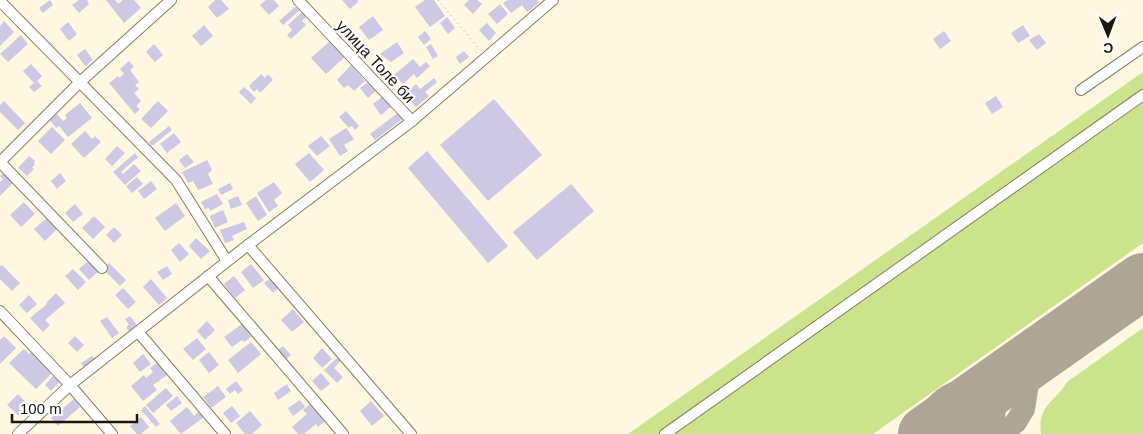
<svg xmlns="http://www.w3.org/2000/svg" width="1143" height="434" viewBox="0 0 1143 434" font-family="Arial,sans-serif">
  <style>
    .green { fill: #cbe48b }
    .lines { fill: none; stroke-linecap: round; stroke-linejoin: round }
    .taxiway { stroke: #ada694; stroke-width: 22 }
    .runway { stroke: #ada694; stroke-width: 56 }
    .building { fill: #cdc8e4 }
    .minor-casing { stroke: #877e63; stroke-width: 12 }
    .path { stroke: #a9a38f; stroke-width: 1; stroke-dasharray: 1 4; stroke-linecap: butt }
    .minor { stroke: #fff; stroke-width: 10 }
    .labels { text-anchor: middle; stroke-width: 4.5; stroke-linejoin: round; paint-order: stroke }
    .street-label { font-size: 16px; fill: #1b170c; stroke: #fff }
  </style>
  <rect width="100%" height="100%" fill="#fff7df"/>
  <g class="green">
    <path d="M1143 72V243L873 434H628Z"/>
    <path d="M1143 328V434H1041C1038 403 1054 404 1067 382Z"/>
  </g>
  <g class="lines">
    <g class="taxiway">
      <path d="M927 433C948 428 966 424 985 434"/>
      <path d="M928 434C926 425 928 415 934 408 955 382 978 393 1002 380"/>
      <path d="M996 434C990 411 998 394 1010 375"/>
      <path d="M1003 434 1016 422 1024 409 1030 371 1042 352"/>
    </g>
    <path class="runway" d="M926 434 1143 281"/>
  </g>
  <g class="building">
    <path d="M50 0 53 5 43 13 39 8Z"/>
    <path d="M79 0H88L87 1 89 4 79 13 72 5Z"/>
    <path d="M106 0H115L118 4 123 0H134L141 8 124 23Z"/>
    <path d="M215 0H221L229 9 217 18 208 7Z"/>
    <path d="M266 0H274L279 6 269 15 260 5Z"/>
    <path d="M342 0H357L358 2 350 9Z"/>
    <path d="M425 0H434L445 16 430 27 415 7Z"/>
    <path d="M469 0H477L482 4 473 14 464 5Z"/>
    <path d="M508 0H537L539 3 527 12 522 5 511 13 503 3Z"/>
    <path d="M500 4 508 14 497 24 488 14Z"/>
    <path d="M295 7 300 10 283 25 279 21Z"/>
    <path d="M303 11 307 16 302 21 306 25 291 39 287 35 292 30 288 25Z"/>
    <path d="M373 16 383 30 369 40 359 27Z"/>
    <path d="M447 17 455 28 448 34 440 23Z"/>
    <path d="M4 21 14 32 0 46V26Z"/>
    <path d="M68 22 77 34 69 41 60 29Z"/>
    <path d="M487 23 496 33 489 41 479 30Z"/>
    <path d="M204 25 213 36 201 46 192 36Z"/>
    <path d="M1023 25 1030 36 1018 43 1011 33Z"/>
    <path d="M425 31 431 39 424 45 418 37Z"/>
    <path d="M944 31 951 41 940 49 933 39Z"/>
    <path d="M1039 34 1046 43 1037 50 1029 40Z"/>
    <path d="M21 35 28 44 8 62 0 54Z"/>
    <path d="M330 41 345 57 326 74 311 58Z"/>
    <path d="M397 42 404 53 391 62 380 54Z"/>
    <path d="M154 44 163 55 155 62 146 52Z"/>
    <path d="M431 44 438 56 433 59 426 47Z"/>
    <path d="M85 49 93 60 85 66 77 55Z"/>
    <path d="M464 51 469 57 460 64 456 57Z"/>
    <path d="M413 59 420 67 426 62 430 66 417 78 414 74 403 84 394 75Z"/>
    <path d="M129 61 134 67 130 70 139 82 135 85 139 89 134 93 141 101 136 106 140 109 135 114 109 83 118 76 119 78 124 74 120 69Z"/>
    <path d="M31 64 42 76 37 81 42 86 34 92 29 87 34 83 23 71Z"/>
    <path d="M351 65 365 81 354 91 348 85 344 88 337 80Z"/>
    <path d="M261 74 265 78 268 74 273 80 260 93 257 89 254 92 249 86Z"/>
    <path d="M434 78 437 82 425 92 429 96 416 107 405 94 416 84 420 89Z"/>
    <path d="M370 81 377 90 368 98 360 88Z"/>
    <path d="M244 87 256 98 251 104 239 92Z"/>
    <path d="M383 96 391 107 381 115 373 104Z"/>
    <path d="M996 96 1003 107 992 114 985 103Z"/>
    <path d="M494 99 542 155 488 201 440 145Z"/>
    <path d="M4 101 25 123 18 130 0 112V105Z"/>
    <path d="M158 101 168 111 151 128 141 119Z"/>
    <path d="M80 103 92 118 68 137 59 126 56 128 50 120 57 114 63 121 67 118 65 115Z"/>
    <path d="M346 111 359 126 355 130 352 126 349 128 339 117Z"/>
    <path d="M399 112 404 118 375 140 370 134Z"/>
    <path d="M169 126 172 130 152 146 149 142Z"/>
    <path d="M52 127 65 140 51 154 38 141Z"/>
    <path d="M346 128 354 139 344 145 348 151 340 156 329 139Z"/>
    <path d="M85 131 92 139 95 136 101 142 84 158 71 144Z"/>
    <path d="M174 133 181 142 167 153 160 144Z"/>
    <path d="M321 136 330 146 317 156 308 146Z"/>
    <path d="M117 146 125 153 112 166 105 159Z"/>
    <path d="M427 151 508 246 488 263 408 168Z"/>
    <path d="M135 153 138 157 121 172 123 174 134 164 141 171 125 185 113 172Z"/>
    <path d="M309 153 324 170 310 182 295 164Z"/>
    <path d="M187 154 194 162 185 168 179 160Z"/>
    <path d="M29 156 35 161 34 163 35 164 32 168 34 169 27 176 18 168Z"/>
    <path d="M207 160 212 170 208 174 213 184 198 190 193 181 188 183 182 172Z"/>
    <path d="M4 173 13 183 0 196V182L3 179 0 176Z"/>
    <path d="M60 173 66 181 57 189 51 181Z"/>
    <path d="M137 177 143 184 132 193 126 186Z"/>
    <path d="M151 181 157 189 144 199 138 191Z"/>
    <path d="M274 182 282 193 274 200 278 206 269 212 257 193Z"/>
    <path d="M230 183 233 189 221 195 218 189Z"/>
    <path d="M571 184 594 211 537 260 513 232Z"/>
    <path d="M217 194 223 204 210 211 209 208 205 209 201 202Z"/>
    <path d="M238 196 242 205 231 209 228 200Z"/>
    <path d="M256 196 267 215 258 221 246 203Z"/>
    <path d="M24 202 35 214 21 227 10 215Z"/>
    <path d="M176 203 185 216 165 231 155 218Z"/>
    <path d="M75 204 83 214 73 222 65 213Z"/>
    <path d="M223 210 228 222 215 228 210 216Z"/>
    <path d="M94 216 105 227 93 239 82 228Z"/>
    <path d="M48 217 58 228 45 241 34 229Z"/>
    <path d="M244 222 247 229 232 236 234 240 225 243 220 230Z"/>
    <path d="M114 227 122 235 114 243 106 235Z"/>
    <path d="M196 238 210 251 201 259 189 246Z"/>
    <path d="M179 243 189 254 180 262 171 250Z"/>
    <path d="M89 260 101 269 89 280 79 269Z"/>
    <path d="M109 263 126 280 120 286 103 269Z"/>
    <path d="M251 264 264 280 253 288 241 272Z"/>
    <path d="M2 265 20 283 12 291 0 279V266Z"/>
    <path d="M167 266 172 274 163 280 157 272Z"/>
    <path d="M73 269 86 282 78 290 65 276Z"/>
    <path d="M234 276 245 290 235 298 224 284Z"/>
    <path d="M270 278 279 287 273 293 264 283Z"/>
    <path d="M151 279 167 298 159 305 143 287Z"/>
    <path d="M123 288 136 302 128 309 115 295Z"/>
    <path d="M56 293 65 303 45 320 50 325 43 332 30 318 47 304 46 303Z"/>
    <path d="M29 295 37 304 27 313 19 305Z"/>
    <path d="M293 309 304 322 292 332 281 320Z"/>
    <path d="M130 316 139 328 131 334 126 327 129 325 125 319Z"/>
    <path d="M107 317 119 333 112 338 100 321Z"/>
    <path d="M207 321 215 330 205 340 197 331Z"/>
    <path d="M242 324 251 337 244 342 242 340 232 347 224 337Z"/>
    <path d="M4 336 16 348 0 364V340Z"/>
    <path d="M75 336 84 345 77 352 68 343Z"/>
    <path d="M197 338 206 349 193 360 183 349Z"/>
    <path d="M251 342 261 354 238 373 228 360Z"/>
    <path d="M283 346 291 355 285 360 277 351Z"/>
    <path d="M322 348 332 359 322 368 313 358Z"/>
    <path d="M24 349 29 354 33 350 53 372 36 389 9 363Z"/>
    <path d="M209 352 219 365 209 373 199 360Z"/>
    <path d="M143 354 151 364 140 372 133 363Z"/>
    <path d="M92 356 95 359 84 367 81 363Z"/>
    <path d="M339 356 342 360 334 368 343 377 337 383 324 370Z"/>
    <path d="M157 363 167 375 153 385 157 390 143 401 131 386 144 375 146 378 153 372 150 368Z"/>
    <path d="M321 373 330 384 321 391 312 381Z"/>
    <path d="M54 375 60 381 51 391 45 385Z"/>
    <path d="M236 381 243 390 238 394 235 390 230 394 226 389Z"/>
    <path d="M287 384 291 391 278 400 274 393Z"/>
    <path d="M218 386 226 397 211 408 203 397Z"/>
    <path d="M166 388 173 396 153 413 146 405Z"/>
    <path d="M18 394 29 406 19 416 7 405Z"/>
    <path d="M177 396 182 403 171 411 166 405Z"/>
    <path d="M74 399 80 407 58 426 51 418Z"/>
    <path d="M300 400 305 407 293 416 288 408Z"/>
    <path d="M371 401 384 416 372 426 360 411Z"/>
    <path d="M310 404 325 421 318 427 316 424 304 434H298L292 427 307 414 303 410Z"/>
    <path d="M145 406 160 424 156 427 141 410Z"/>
    <path d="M232 406 240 416 231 423 223 413Z"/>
    <path d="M187 407 194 416 200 411 204 417 181 434 170 421Z"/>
    <path d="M250 411 262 425 252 434H245L236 423Z"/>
    <path d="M141 417 149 427 141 434H137L130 426Z"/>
  </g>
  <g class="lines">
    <g class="minor-casing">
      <g id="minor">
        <path d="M298 0 412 121"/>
        <path d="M0 1 176 180 227 261"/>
        <path d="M1081 90 1143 47"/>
        <path d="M248 245 411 434"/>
        <path d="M102 268 0 162 80 82 171 0"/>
        <path d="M208 276 343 434"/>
        <path d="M0 311 70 385 112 434"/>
        <path d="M139 333 225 434"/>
        <path d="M18 434 70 385 248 245 412 121 553 0"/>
        <path d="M665 434 1143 95"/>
      </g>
    </g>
    <path class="path" d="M438 0 481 51"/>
    <use href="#minor" class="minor"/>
  </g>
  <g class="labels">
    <g class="street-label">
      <text transform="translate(376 61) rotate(47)" y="6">улица Толе би</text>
    </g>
  </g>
  <g transform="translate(1108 35) rotate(179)" stroke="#ffffff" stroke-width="4" paint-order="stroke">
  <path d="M0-4L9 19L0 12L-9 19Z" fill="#1b170c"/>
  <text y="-8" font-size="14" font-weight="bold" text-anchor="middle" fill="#1b170c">С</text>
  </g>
  <path d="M12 414v8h125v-8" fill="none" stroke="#1b170c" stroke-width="2.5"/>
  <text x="20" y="414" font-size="15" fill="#1b170c" stroke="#ffffff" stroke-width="4" paint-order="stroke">100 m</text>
</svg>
